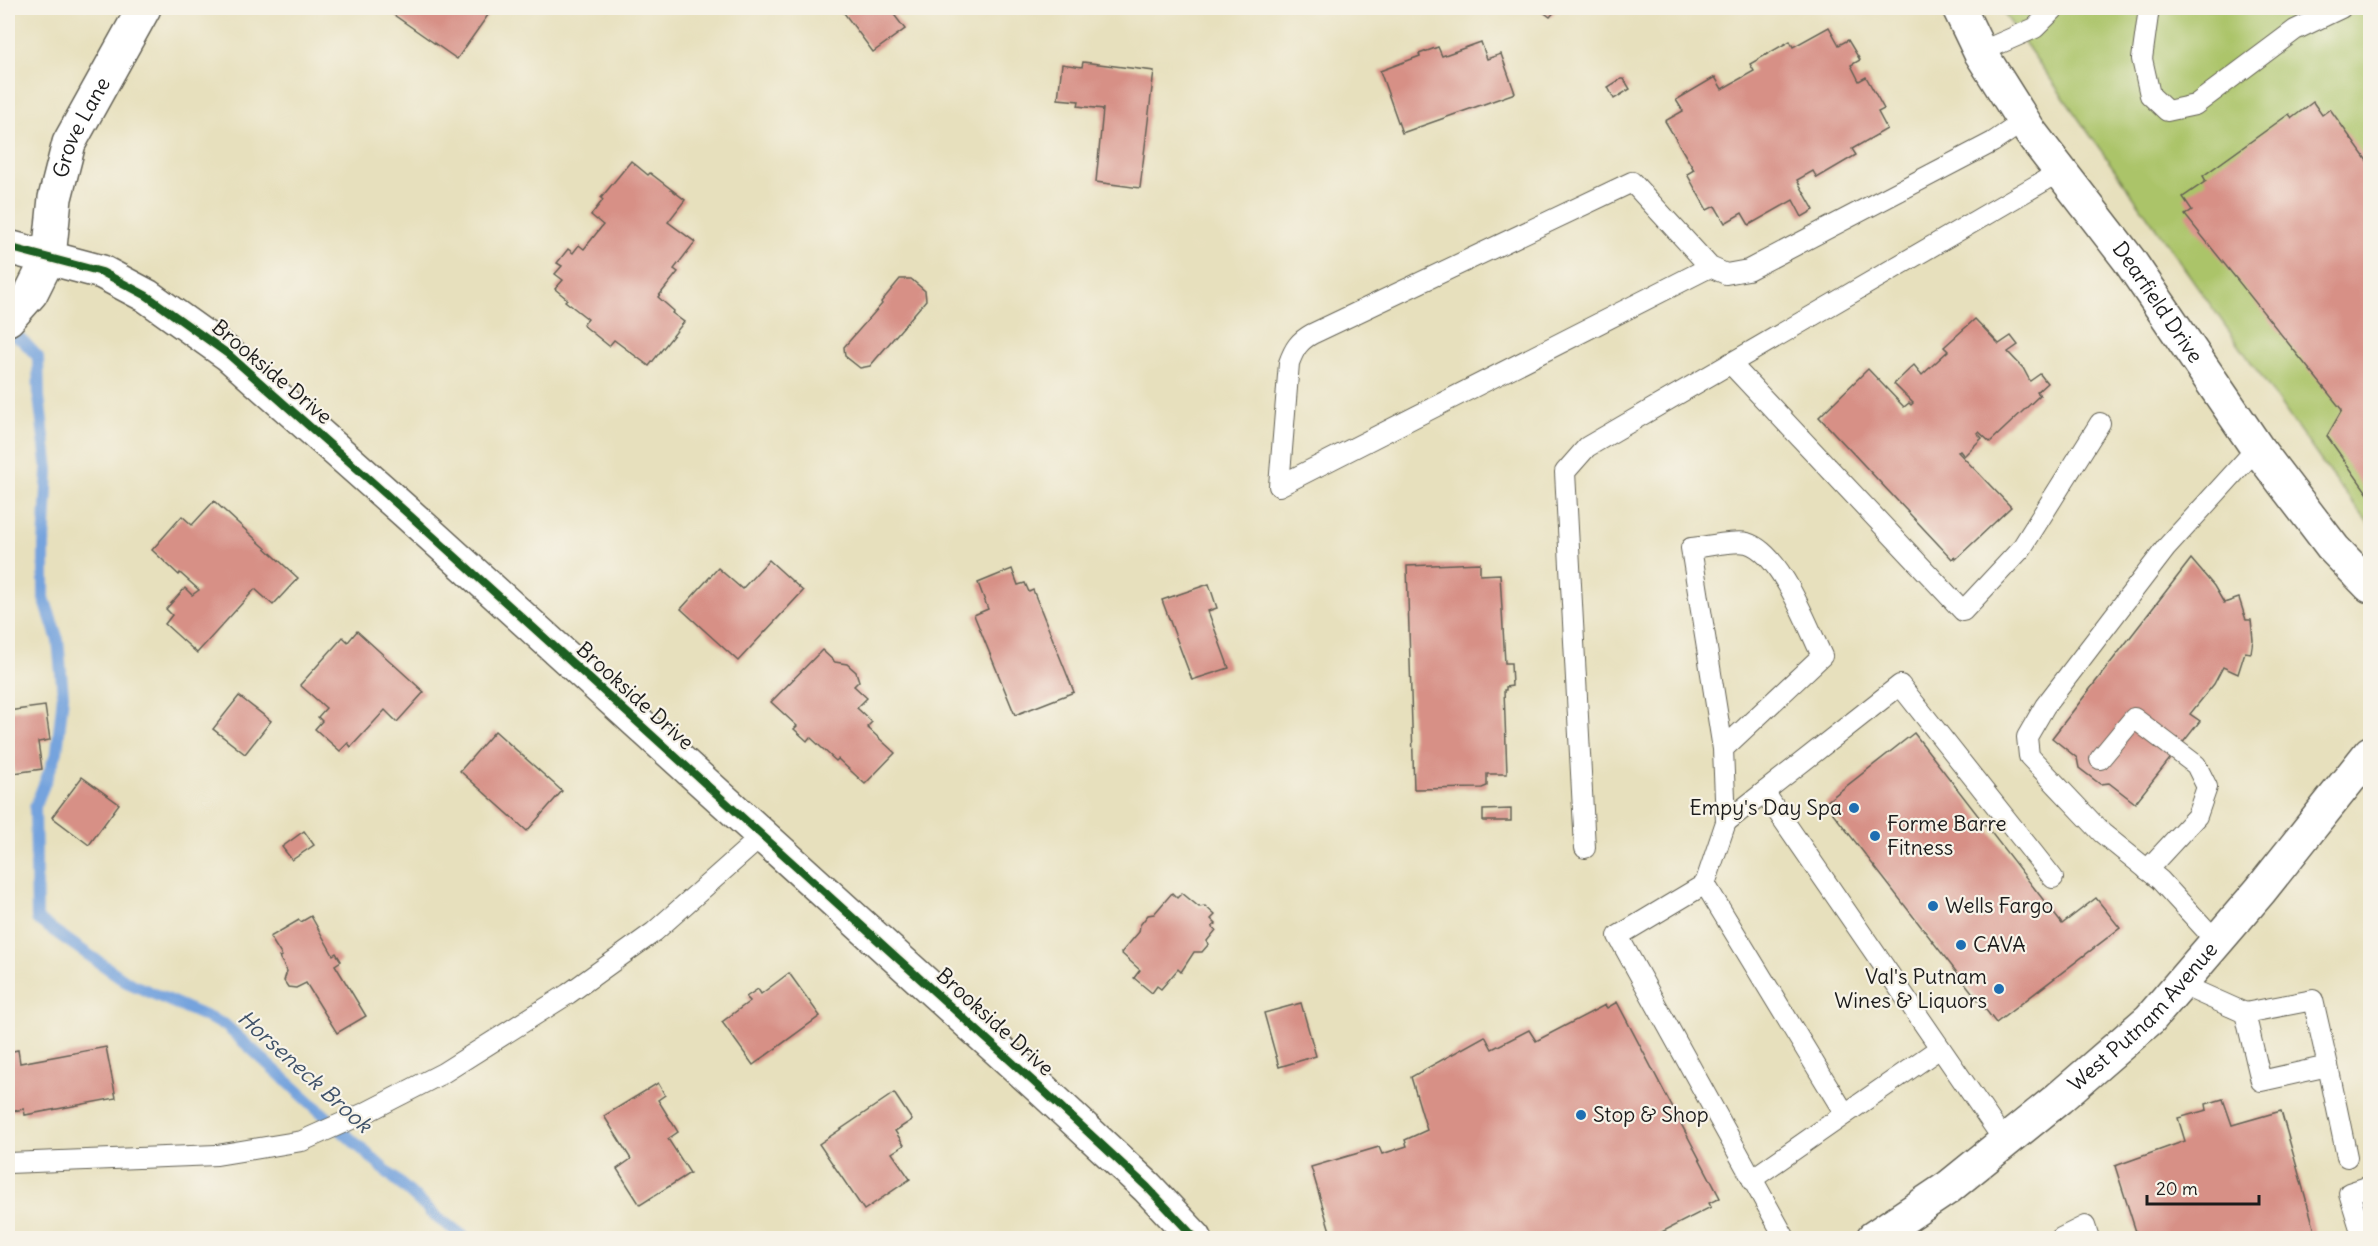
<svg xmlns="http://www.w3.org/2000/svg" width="2378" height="1246" viewBox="0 0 2378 1246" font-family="Delius,sans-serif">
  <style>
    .green { fill: #abc469; stroke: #647042; stroke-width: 1.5 }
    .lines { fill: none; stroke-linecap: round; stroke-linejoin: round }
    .stream { stroke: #74a3dd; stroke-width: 12 }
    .building { fill: #d79086 }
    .service-casing { stroke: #636154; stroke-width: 22 }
    .minor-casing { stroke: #636154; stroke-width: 36 }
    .tertiary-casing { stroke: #636154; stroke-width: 36 }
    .secondary-casing { stroke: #636154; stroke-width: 36 }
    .primary-casing { stroke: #636154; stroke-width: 36 }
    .service { stroke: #fff; stroke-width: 20 }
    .minor { stroke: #fff; stroke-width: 33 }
    .tertiary { stroke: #fff; stroke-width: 33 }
    .secondary { stroke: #fff; stroke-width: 33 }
    .primary { stroke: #fff; stroke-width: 33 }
    .cycleway-casing { stroke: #f7f3e8; stroke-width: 11 }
    .cycleway { stroke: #1b5e20; stroke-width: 8 }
    .poi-dot { fill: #1f6fb2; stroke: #f7f3e8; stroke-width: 2 }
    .labels { text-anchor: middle; stroke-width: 4.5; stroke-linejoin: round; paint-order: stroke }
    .street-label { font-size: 21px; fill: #1c1c1c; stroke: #f7f3e8 }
    .poi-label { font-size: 21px; fill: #1c1c1c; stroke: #f7f3e8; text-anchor: start }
    .water-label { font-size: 22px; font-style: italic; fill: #3f5269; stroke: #f7f3e8 }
  </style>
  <rect width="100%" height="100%" fill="#f7f3e8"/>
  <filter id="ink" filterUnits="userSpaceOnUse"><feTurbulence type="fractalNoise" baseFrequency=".0167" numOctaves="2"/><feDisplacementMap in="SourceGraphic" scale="12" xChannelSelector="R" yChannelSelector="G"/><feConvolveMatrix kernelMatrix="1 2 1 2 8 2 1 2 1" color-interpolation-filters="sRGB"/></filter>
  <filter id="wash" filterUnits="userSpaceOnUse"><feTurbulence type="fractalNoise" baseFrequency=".008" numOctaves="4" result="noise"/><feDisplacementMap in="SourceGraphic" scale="24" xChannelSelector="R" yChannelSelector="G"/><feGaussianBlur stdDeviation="1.35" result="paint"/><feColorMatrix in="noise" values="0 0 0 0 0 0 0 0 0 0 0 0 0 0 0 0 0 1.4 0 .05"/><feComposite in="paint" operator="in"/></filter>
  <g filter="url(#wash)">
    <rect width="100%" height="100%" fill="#e7e0bd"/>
    <path class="green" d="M2000 8H2370V525L2331 475Z"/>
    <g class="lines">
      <path class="stream" d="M8 333 22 340 38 357 39 397 48 470 44 546V598L58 640 63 695 57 752 35 807 37 919 129 983 225 1025 439 1219 466 1238"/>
    </g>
    <g id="blocks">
      <g class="building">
        <path d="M384 8H493L457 59Z"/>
        <path d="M851 8H889L905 29 873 52 844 13Z"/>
        <path d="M1538 8H1558L1550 17Z"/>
        <path d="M1829 27 1839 45 1848 40 1860 60 1851 65 1859 81 1866 77 1884 109 1878 112 1887 129 1852 149 1856 155 1817 178 1813 171 1797 180 1814 210 1802 217 1793 200 1749 225 1742 213 1725 223 1715 206 1707 210 1687 174 1694 170 1665 121 1683 111 1676 100 1715 77 1722 89 1754 71 1750 64 1790 41 1793 47Z"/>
        <path d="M1481 42 1487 59 1501 54 1515 93 1402 133 1380 71 1420 56 1419 54 1438 47 1442 56Z"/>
        <path d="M1083 62 1154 71 1140 188 1096 182 1103 109 1078 106 1079 101 1058 99 1062 64 1082 67Z"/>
        <path d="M1621 79H1624L1630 89 1614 99 1608 87Z"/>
        <path d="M2313 102 2322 115 2330 109 2370 165V497L2327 436 2342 410 2185 215 2192 210 2183 197 2206 181 2203 176 2289 114 2292 118Z"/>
        <path d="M631 161 648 175 650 173 685 200 668 222 695 242 674 269 678 272 658 297 674 311 672 313 684 322 649 366 614 340 609 346 583 325 588 319 565 301 567 299 555 289 563 280 555 274 562 266 557 263 568 249 573 253 579 245 584 249 603 225 591 215 603 200 601 198Z"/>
        <path d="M900 279H911L925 291 926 300 870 366 860 368 845 356 844 347 882 304 881 302Z"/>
        <path d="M1975 319 1999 344 2011 336 2018 345 2008 352 2023 368 2030 381 2040 374 2047 383 2037 392 2040 395 1990 442 1979 432 1977 433 1982 438 1964 456 1960 451 1958 452 2011 507 1956 559 1954 557 1952 559 1819 417 1868 369 1904 407 1909 403 1911 405 1913 403 1894 384 1914 365 1922 375 1948 351 1944 347Z"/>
        <path d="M214 501 298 578 273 605 255 589 197 653 165 624 172 615 166 609 185 588 192 595 199 590 180 573 179 575 152 550 182 516 192 525Z"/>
        <path d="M2191 559 2214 586 2224 603 2239 598 2246 620H2251L2253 640 2251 653 2245 652 2238 674 2223 667 2214 684 2190 714 2200 721 2135 803 2109 783 2100 784 2079 768 2077 758 2052 738Z"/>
        <path d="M769 560 803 591 738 661 681 609 718 568 742 589Z"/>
        <path d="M1480 563V575L1500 574 1505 663H1511L1512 686 1506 687V690H1504L1507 774H1487V786L1482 788 1414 789 1407 566Z"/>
        <path d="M1012 569 1018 585 1025 583 1029 592 1033 590 1074 692 1015 715 974 615 988 609 978 583Z"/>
        <path d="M1209 584 1217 608 1208 611 1229 668 1192 680 1162 600Z"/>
        <path d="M357 631 424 692 397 722 385 710 351 747 348 743 340 751 315 729 322 721 318 717 326 708 300 685 343 637 348 642Z"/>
        <path d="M822 650 835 662 847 664 856 672 859 681 854 686 867 698 857 708 872 722 867 727 895 753 865 784 838 759 836 761 810 737 807 741 794 729 797 726 771 702Z"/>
        <path d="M239 696 271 721 245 754 213 729Z"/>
        <path d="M45 706 50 740 38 742 42 769 14 773 8 727V711Z"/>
        <path d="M495 731 562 791 527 831 460 771Z"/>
        <path d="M1914 733 2062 924 2096 898 2120 928 1996 1023 1825 803Z"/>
        <path d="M82 777 119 804 89 845 52 817Z"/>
        <path d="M1511 809V821H1483V810Z"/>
        <path d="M304 831 314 845 292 860 282 847Z"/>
        <path d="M1172 893 1177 898 1182 893 1199 907 1205 906 1215 915 1211 919 1216 924 1212 927 1216 930 1207 941 1208 945 1202 952H1194L1181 972 1178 969 1161 989 1157 986 1152 993 1134 978 1140 970 1121 953 1139 932 1140 925 1148 915 1154 914Z"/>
        <path d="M311 916 333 955 336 953 341 961 335 965 366 1016 337 1033 306 983 296 988 288 987 284 981 287 971 279 957 282 956 270 937 299 920 301 922Z"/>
        <path d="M789 973 820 1016 753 1065 722 1022 750 1001 746 997 758 989 761 994Z"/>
        <path d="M1617 1002 1720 1198 1709 1203 1711 1207 1650 1238H1305L1330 1231 1311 1167 1379 1147 1382 1154 1407 1146 1405 1140 1427 1130 1411 1077 1485 1036 1492 1049 1529 1030 1536 1041 1605 1005 1607 1008Z"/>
        <path d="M1301 1003 1316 1056 1279 1067 1264 1013Z"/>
        <path d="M106 1047 116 1098 25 1115 24 1109 8 1112V1052L18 1050 20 1063Z"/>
        <path d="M658 1083 665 1095 658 1100 678 1132 668 1139 690 1173 640 1205 617 1169 631 1159 604 1116Z"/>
        <path d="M894 1093 912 1120 895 1131 904 1145 892 1153 910 1179 864 1210 819 1144Z"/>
        <path d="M2223 1099 2232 1125 2281 1111 2317 1238H2138L2115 1166 2185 1141 2178 1118 2207 1110 2206 1104Z"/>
      </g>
    </g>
  </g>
  <g filter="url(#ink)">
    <use href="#blocks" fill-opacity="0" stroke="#636154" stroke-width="1.5"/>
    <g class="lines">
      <g class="service-casing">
        <g id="service">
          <path d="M2149 8 2142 59 2150 95 2167 111 2195 105 2295 30 2341 8"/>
          <path d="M1980 52 2035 28 2055 8"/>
          <path d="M1710 267 1279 486 1289 363C1294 349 1299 341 1312 334L1632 182 1710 267 1726 274 1748 270 1993 142 2024 121"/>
          <path d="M1730 363 1963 611 2021 549 2100 423"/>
          <path d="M1723 749 1822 656C1807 625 1781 553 1747 543 1735 540 1705 547 1691 548L1723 749 1726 822 1705 884 1618 936 1785 1238"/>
          <path d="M2100 759 2134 718 2196 765 2207 787 2197 816 2147 870"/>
          <path d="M1764 792 2005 1142"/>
          <path d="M1726 822 1900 685 2053 878"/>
          <path d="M1585 848 1565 472 1587 447 2061 171"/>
          <path d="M1705 884 1845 1114"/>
          <path d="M2217 942 2160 880 2102 833 2029 756 2027 737 2045 706 2166 548 2257 448"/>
          <path d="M2180 984 2245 1013 2261 1081 2328 1066 2347 1157"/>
          <path d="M2245 1013 2313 1000 2328 1066"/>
          <path d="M8 1163 217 1155 302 1141 367 1112 443 1073 568 994 654 932 762 836"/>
          <path d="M1752 1179 1940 1048"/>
          <path d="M2061 1238 2085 1226 2089 1238"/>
          <path d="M2363 1238 2349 1193 2370 1186"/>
        </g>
      </g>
      <g class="minor-casing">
        <g id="minor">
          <path id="s1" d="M8 319 31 293 49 257 55 198 69 143 144 8"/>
        </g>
      </g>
      <g class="tertiary-casing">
        <path id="tertiary" d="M8 247 102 272 147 296 228 354 406 512 1046 1093 1147 1187 1195 1238"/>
      </g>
      <g class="secondary-casing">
        <g id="secondary">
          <path id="s2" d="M1959 8 1980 52 2031 133 2129 260 2257 448 2334 549 2370 586"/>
        </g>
      </g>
      <g class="primary-casing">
        <g id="primary">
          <path id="s3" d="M1873 1238 1949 1187 2059 1098 2150 1019 2260 891 2370 753"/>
        </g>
      </g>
      <use href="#service" class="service"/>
      <use href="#minor" class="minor"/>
      <use href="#tertiary" class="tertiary"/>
      <use href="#secondary" class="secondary"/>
      <use href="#primary" class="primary"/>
      <g class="cycleway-casing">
        <path id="cycleway" d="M8 247 102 272 147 296 228 354 406 512 1046 1093 1147 1187 1195 1238"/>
      </g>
      <use href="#cycleway" class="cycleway"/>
    </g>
  </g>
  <g class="poi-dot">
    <circle cx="1854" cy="808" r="6"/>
    <circle cx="1875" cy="836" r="6"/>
    <circle cx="1933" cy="906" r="6"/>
    <circle cx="1961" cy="945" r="6"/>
    <circle cx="1999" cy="989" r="6"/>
    <circle cx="1581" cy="1115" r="6"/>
  </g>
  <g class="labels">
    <g class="street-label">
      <text dy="7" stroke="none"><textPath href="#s1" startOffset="210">Grove Lane</textPath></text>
      <text dy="7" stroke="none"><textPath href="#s2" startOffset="356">Dearfield Drive</textPath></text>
      <text transform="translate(272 372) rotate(40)" y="7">Brookside Drive</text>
      <text transform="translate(635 696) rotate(42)" y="7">Brookside Drive</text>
      <text dy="7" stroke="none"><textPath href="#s3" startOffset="350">West Putnam Avenue</textPath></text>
      <text transform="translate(995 1022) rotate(42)" y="7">Brookside Drive</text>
    </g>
    <g class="poi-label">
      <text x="1842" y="815" text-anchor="end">Empy's Day Spa</text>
      <text x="1887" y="831">Forme Barre<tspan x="1887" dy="24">Fitness</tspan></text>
      <text x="1945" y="913">Wells Fargo</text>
      <text x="1973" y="952">CAVA</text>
      <text x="1987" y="984" text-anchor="end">Val's Putnam<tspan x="1987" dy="24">Wines &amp; Liquors</tspan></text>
      <text x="1593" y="1122">Stop &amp; Shop</text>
    </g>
    <g class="water-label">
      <text transform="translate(305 1071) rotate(42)" y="8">Horseneck Brook</text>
    </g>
  </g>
  <rect width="2378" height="1246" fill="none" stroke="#f7f3e8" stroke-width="30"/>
  <path d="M2147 1195v9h112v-9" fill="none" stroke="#1c1c1c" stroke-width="3"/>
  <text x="2156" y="1195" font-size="18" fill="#1c1c1c" stroke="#f7f3e8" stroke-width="4.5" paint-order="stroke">20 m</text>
</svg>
